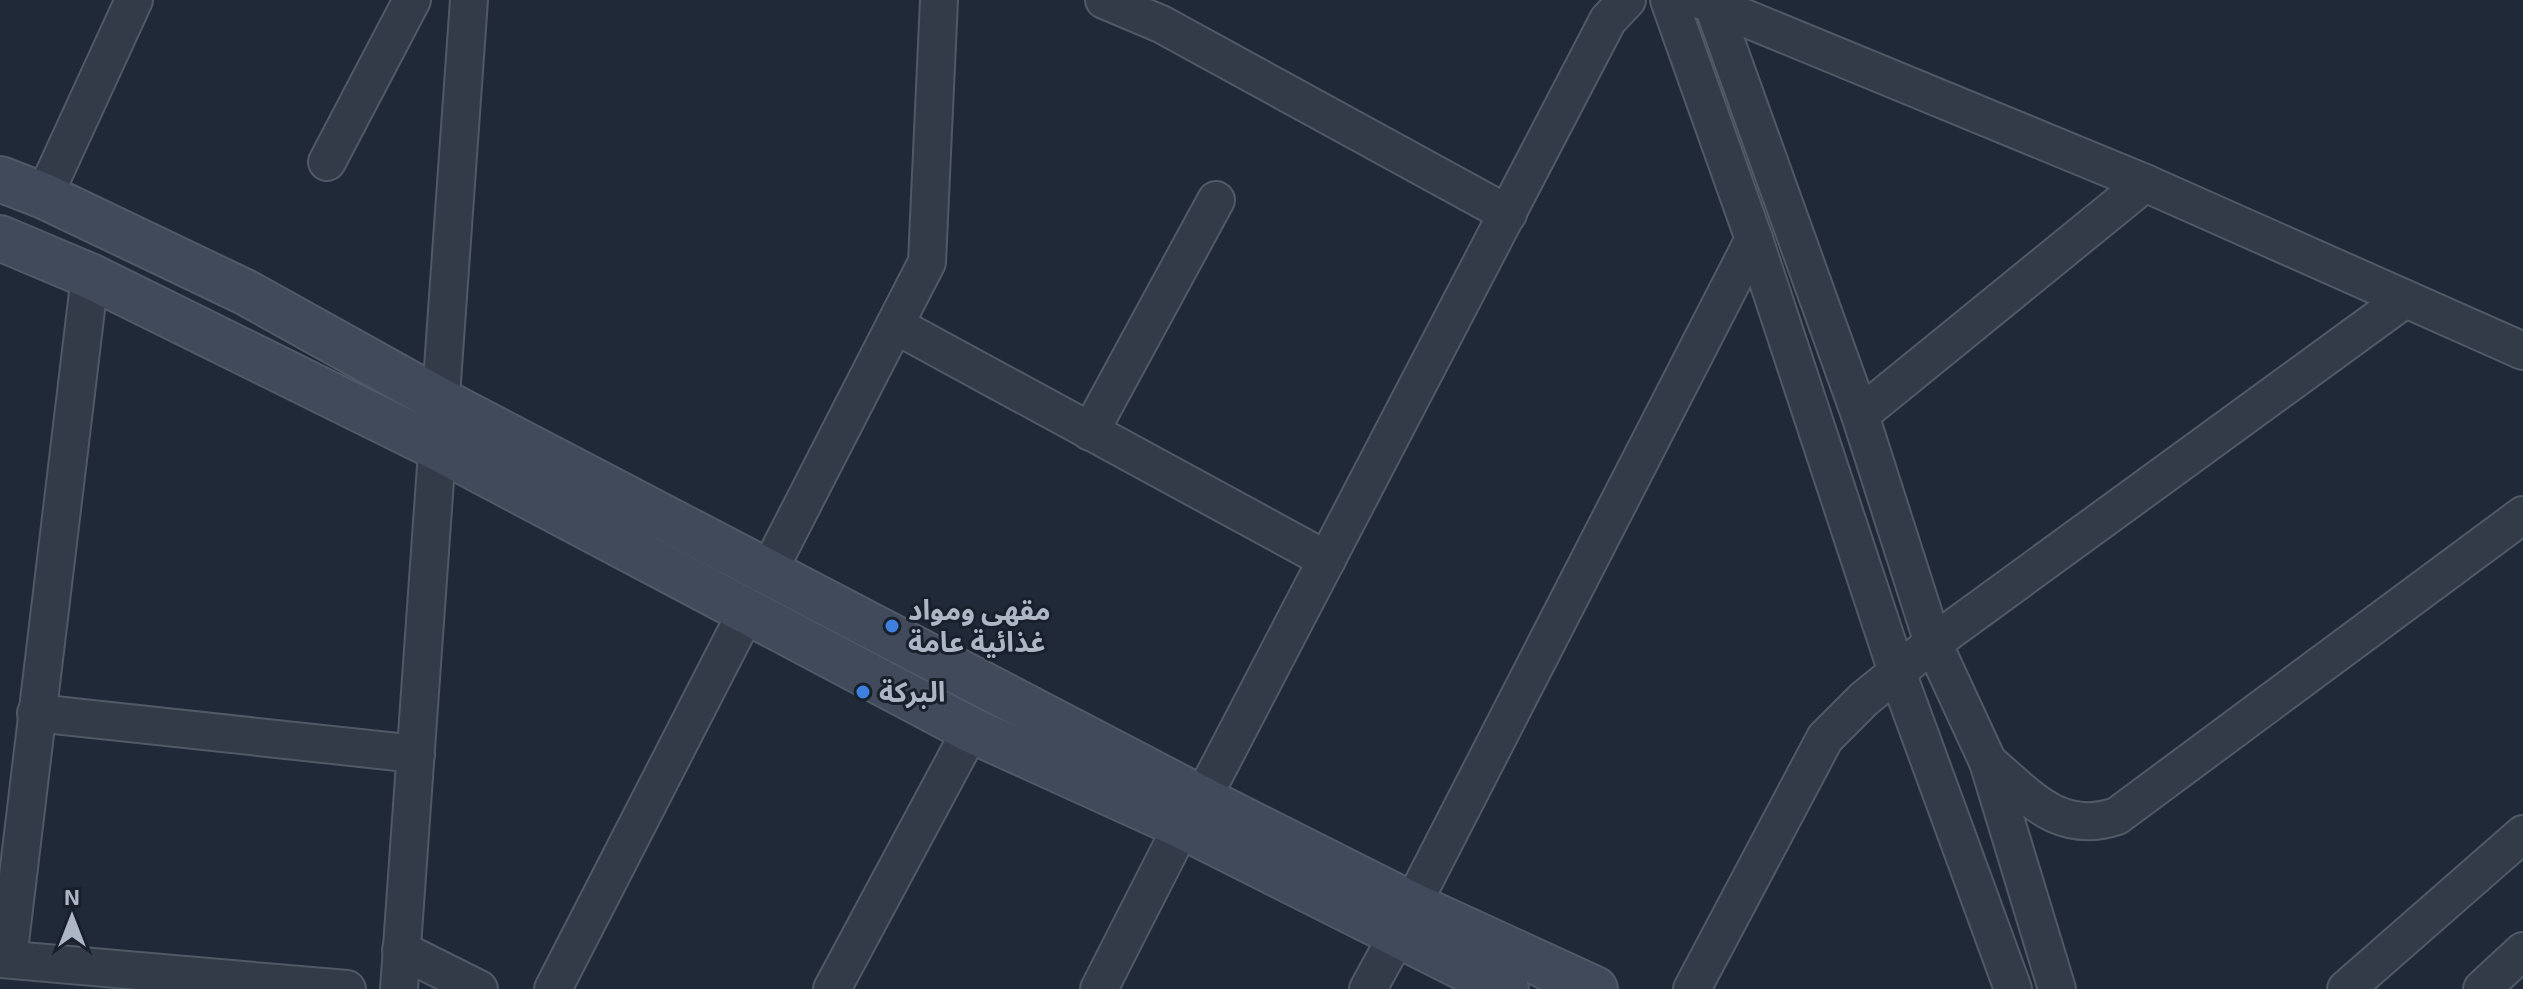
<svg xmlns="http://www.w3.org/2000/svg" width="2523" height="989" viewBox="0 0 2523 989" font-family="'Exo 2','Noto Sans Arabic',sans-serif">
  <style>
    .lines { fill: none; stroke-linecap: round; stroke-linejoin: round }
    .minor-casing { stroke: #505966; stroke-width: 40 }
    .secondary-casing { stroke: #505966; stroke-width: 48 }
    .minor { stroke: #333b48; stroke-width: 36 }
    .secondary { stroke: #414a5b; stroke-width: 44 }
    .shop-dot { fill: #3f7fe0; stroke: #19202c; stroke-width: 3 }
    .labels { text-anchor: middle; stroke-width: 6; stroke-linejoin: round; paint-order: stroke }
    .poi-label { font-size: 28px; font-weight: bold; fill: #adb6c5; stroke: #19202c; text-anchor: start }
  </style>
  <rect width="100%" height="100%" fill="#1f2937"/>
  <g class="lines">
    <g class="minor-casing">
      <g id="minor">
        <path d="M1104 0 1161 24 1508 214"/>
        <path d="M1669 0 1754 239 1897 672 2013 989"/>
        <path d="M1701 0 2145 183 2523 351"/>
        <path d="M1711 0 1860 415 1933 643 1988 762 2057 989"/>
        <path d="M327 162 412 0"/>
        <path d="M44 196 134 0"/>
        <path d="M895 325 1327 560"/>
        <path d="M1860 415 2145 183"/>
        <path d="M1090 432 1216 200"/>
        <path d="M768 572 927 262 939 0"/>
        <path d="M36 713 416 754"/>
        <path d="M1988 762C2029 796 2059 836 2117 816L2523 515"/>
        <path d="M1412 905 1754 239"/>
        <path d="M401 950 479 989"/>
        <path d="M0 959 347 989"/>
        <path d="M8 959 90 276"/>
        <path d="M399 989 469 0"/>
        <path d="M553 989 747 611"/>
        <path d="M832 989 971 730"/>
        <path d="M1099 989 1182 826 1202 799 1608 20 1627 0"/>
        <path d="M1368 989 1398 934"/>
        <path d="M1692 989 1825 738 1864 699 1933 643 2405 299"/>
        <path d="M2346 989 2523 834"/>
        <path d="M2482 989 2523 951"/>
      </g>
    </g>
    <g class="secondary-casing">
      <g id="secondary">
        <path d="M0 179 44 196 245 292 441 401 1202 799 1412 905 1595 989"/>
        <path d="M0 238 90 276 438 448 971 730 1182 826 1506 989"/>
      </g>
    </g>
    <use href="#minor" class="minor"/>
    <use href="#secondary" class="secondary"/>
  </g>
  <g class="shop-dot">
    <circle cx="892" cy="626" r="8"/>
    <circle cx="863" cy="692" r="8"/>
  </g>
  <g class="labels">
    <g class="poi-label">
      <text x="908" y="620">مقهى ومواد<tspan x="908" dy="32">غذائية عامة</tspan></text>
      <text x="879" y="702">البركة</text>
    </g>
  </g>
  <g transform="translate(72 917)" stroke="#19202c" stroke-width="6" paint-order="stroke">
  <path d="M0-6L14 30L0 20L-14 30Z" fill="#adb6c5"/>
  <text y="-12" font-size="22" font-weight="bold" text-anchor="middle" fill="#adb6c5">N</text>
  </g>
</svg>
